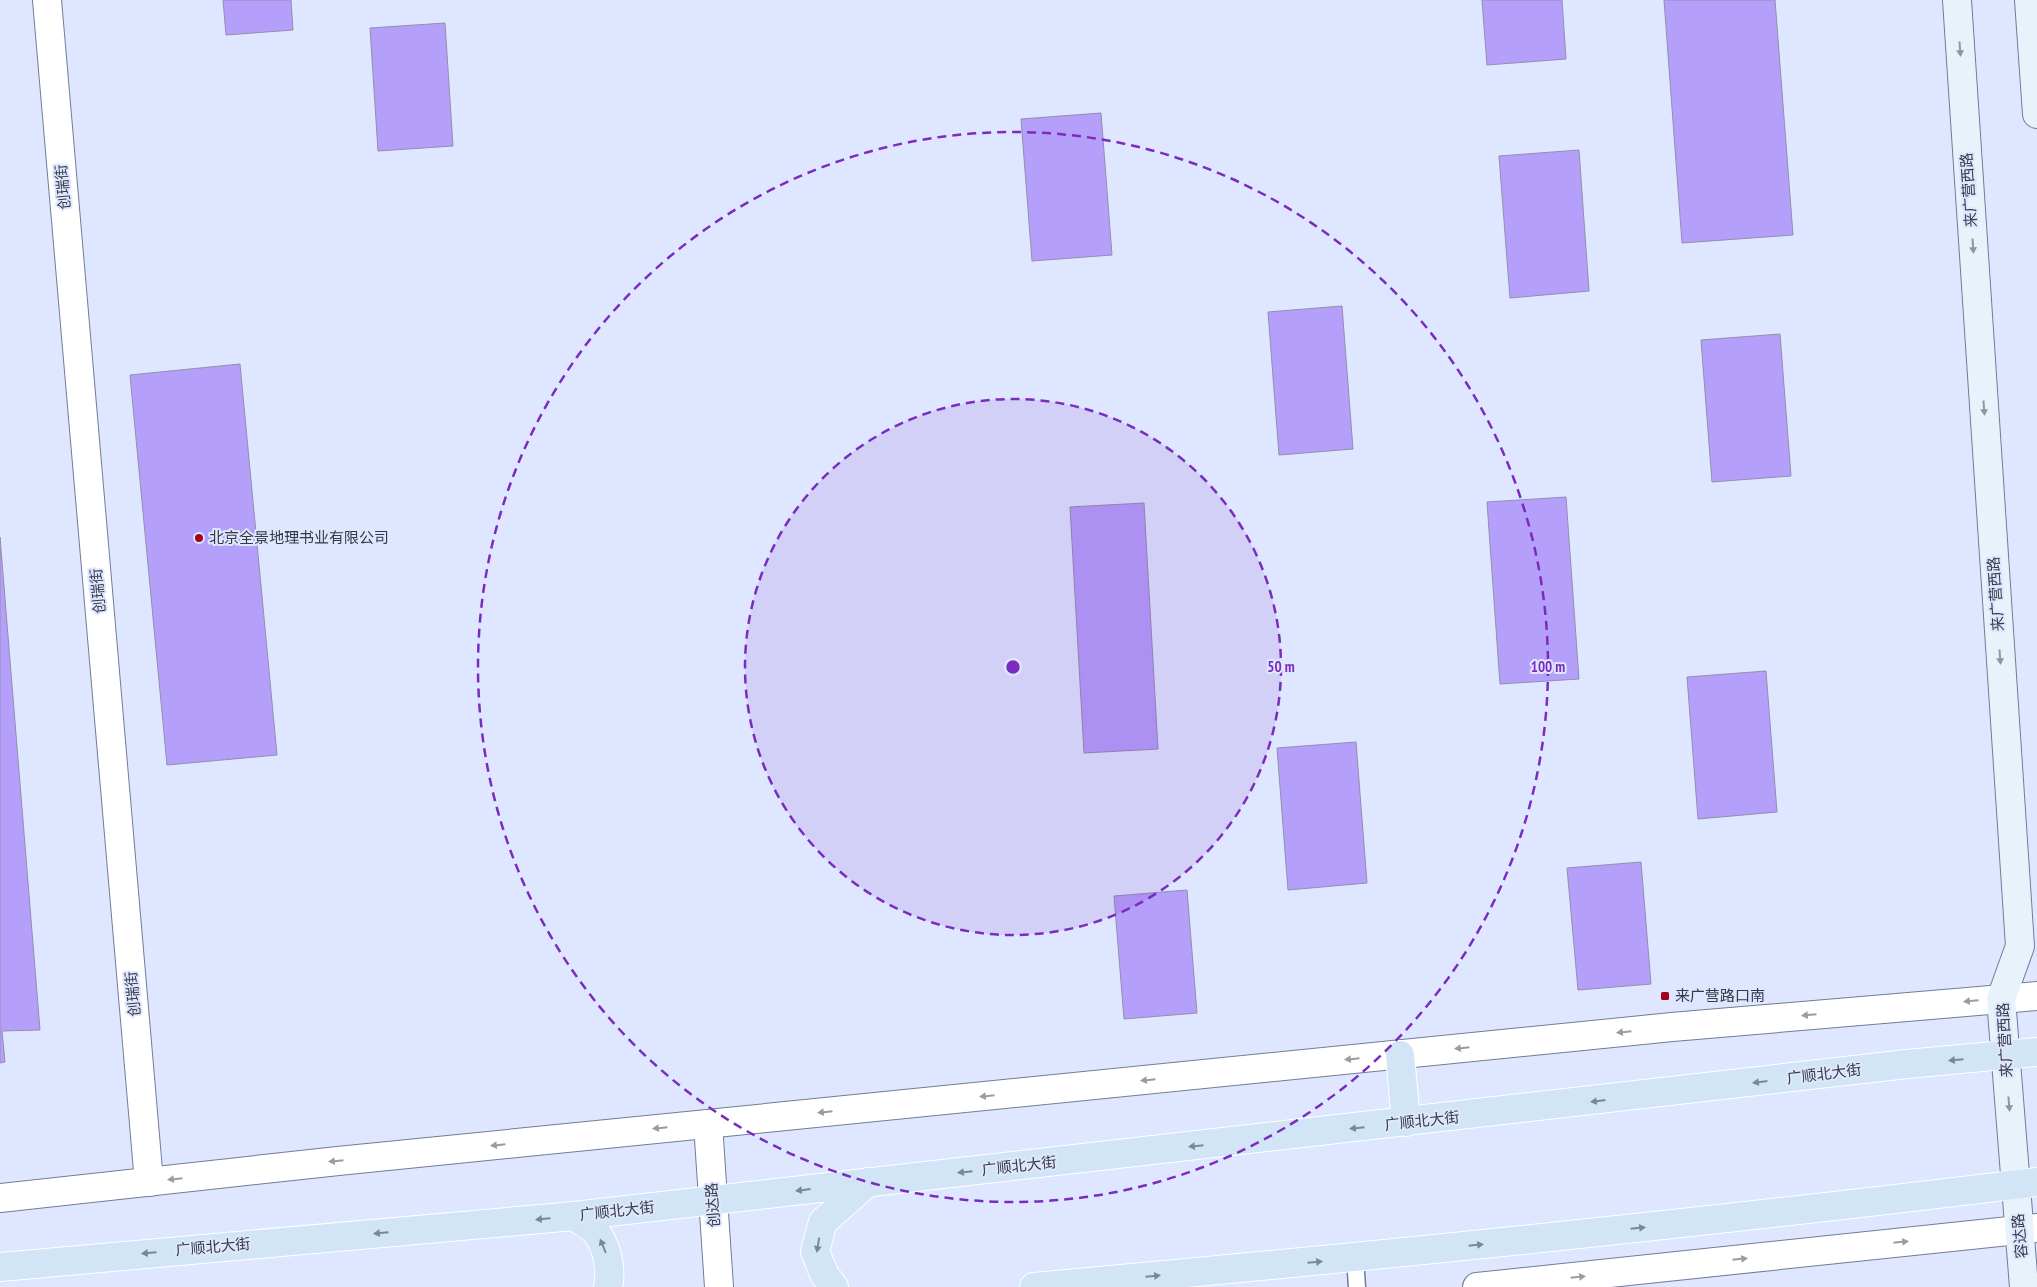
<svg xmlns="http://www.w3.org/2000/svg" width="2037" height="1287" viewBox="0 0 2037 1287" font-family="'PT Sans Narrow','Noto Sans SC',sans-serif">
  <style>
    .building { fill: #b4a0fa; stroke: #938eab }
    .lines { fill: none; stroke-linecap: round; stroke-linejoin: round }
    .service-casing { stroke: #727c96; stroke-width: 19 }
    .minor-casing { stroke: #727c96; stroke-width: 30 }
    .tertiary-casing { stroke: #727c96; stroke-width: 30 }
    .secondary-casing { stroke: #727c96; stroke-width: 30 }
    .primary-casing { stroke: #fff; stroke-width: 30 }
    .service { stroke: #fff; stroke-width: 16 }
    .minor { stroke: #fff; stroke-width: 28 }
    .tertiary { stroke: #fff; stroke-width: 28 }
    .secondary { stroke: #e8f2fb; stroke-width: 28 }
    .primary { stroke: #d1e5f7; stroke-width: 28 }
    .oneway { fill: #8f96a0 }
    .oneway2 { fill: #9a9ca2 }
    .oneway3 { fill: #7c8795 }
    .ring { fill: none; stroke: #7b2cbf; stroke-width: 2.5; stroke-dasharray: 9 6 }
    .poi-dot { fill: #a20518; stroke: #dee7ff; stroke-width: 2 }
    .labels { text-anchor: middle; stroke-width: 4; stroke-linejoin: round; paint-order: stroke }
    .street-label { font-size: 15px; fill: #363a45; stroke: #dee7ff }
    .poi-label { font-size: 15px; fill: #363a45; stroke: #dee7ff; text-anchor: start }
    .centre { fill: #7b2cbf; stroke: #dee7ff; stroke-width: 2.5 }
    .ring-label { font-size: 15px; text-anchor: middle; font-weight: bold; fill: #7b2cbf; stroke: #dee7ff; stroke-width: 4; stroke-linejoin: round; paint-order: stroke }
  </style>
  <rect width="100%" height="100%" fill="#dee7ff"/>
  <g class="building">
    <path d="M223 0H291L293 30 226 35Z"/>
    <path d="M1482 0H1562L1566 59 1487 65Z"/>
    <path d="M1664 0H1775L1793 235 1682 243Z"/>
    <path d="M445 23 453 146 378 151 370 28Z"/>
    <path d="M1101 113 1112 255 1032 261 1021 119Z"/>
    <path d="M1579 150 1589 291 1510 298 1499 156Z"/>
    <path d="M1342 306 1353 449 1279 455 1268 312Z"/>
    <path d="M1780 334 1791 476 1712 482 1701 340Z"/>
    <path d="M240 364 277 755 167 765 130 375Z"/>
    <path d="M1566 497 1579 679 1500 684 1487 502Z"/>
    <path d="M1144 503 1158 749 1084 753 1070 507Z"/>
    <path d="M0 537 40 1030 2 1031 5 1062 0 1063Z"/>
    <path d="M1766 671 1777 812 1698 819 1687 677Z"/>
    <path d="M1356 742 1367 883 1288 890 1277 748Z"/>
    <path d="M1641 862 1651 984 1578 990 1567 868Z"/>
    <path d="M1187 890 1197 1013 1124 1019 1114 896Z"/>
  </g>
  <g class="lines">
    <g class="service-casing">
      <path id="service" d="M1355 1258 1357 1287"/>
    </g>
    <g class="minor-casing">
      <path id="minor" d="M47 0 149 1182"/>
    </g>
    <g class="tertiary-casing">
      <g id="tertiary">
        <path d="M708 1124 719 1287"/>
        <path d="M0 1198 338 1161 1672 1027 2037 996"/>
        <path d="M1477 1287 2037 1228"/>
      </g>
    </g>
    <g class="secondary-casing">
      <g id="secondary">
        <path d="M1957 0 2020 946 2001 999 2024 1287"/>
        <path d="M2029 0 2037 114"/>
      </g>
    </g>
    <g class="primary-casing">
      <g id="primary">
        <path d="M1400 1055 1406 1122"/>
        <path d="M574 1216C580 1221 589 1225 594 1230 607 1244 612 1269 608 1287"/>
        <path d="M0 1267 574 1216 1907 1064 2037 1052"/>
        <path d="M834 1287 824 1274 815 1251 823 1222 868 1182"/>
        <path d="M1034 1287C1369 1257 1703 1223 2037 1182"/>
      </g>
    </g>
    <use href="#service" class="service"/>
    <use href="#minor" class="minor"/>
    <use href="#tertiary" class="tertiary"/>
    <use href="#secondary" class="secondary"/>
    <use href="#primary" class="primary"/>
  </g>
  <defs><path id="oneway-solid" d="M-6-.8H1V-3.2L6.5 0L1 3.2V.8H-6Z" transform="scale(1.25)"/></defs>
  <g class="oneway">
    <use href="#oneway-solid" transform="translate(1960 49) rotate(86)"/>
    <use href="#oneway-solid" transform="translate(1973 246) rotate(86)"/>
    <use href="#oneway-solid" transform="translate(1984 408) rotate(86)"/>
    <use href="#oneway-solid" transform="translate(2000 657) rotate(86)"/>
    <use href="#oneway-solid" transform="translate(2009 1104) rotate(85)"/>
  </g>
  <g class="oneway2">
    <use href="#oneway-solid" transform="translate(1971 1001) rotate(175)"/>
    <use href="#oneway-solid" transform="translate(1809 1015) rotate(175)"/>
    <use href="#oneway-solid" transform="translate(1624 1032) rotate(174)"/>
    <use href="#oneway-solid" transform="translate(1462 1048) rotate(174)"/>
    <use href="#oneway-solid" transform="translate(1352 1059) rotate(174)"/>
    <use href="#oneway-solid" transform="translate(1148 1080) rotate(174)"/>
    <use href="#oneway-solid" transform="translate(987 1096) rotate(174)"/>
    <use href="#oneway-solid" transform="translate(825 1112) rotate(174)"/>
    <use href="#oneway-solid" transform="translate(660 1128) rotate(174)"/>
    <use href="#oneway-solid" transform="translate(498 1145) rotate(174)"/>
    <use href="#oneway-solid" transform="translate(336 1161) rotate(174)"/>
    <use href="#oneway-solid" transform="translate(175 1179) rotate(174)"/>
    <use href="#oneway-solid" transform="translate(1901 1242) rotate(-6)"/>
    <use href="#oneway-solid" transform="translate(1740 1259) rotate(-6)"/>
    <use href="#oneway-solid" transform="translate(1578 1277) rotate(-6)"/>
  </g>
  <g class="oneway3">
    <use href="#oneway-solid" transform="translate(1956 1060) rotate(175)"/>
    <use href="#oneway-solid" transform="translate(1760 1082) rotate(173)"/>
    <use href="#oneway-solid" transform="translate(1598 1101) rotate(173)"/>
    <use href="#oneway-solid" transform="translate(1357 1128) rotate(174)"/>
    <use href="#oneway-solid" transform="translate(1196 1146) rotate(174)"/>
    <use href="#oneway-solid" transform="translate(965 1172) rotate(174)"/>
    <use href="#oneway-solid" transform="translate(803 1190) rotate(173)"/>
    <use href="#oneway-solid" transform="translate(543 1219) rotate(175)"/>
    <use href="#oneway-solid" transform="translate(1638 1228) rotate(-6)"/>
    <use href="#oneway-solid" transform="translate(381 1233) rotate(175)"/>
    <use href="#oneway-solid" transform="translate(818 1245) rotate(99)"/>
    <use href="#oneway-solid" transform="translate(1476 1245) rotate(-6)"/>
    <use href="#oneway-solid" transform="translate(603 1246) rotate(-112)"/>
    <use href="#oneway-solid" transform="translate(149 1253) rotate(175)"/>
    <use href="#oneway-solid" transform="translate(1315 1262) rotate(-5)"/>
    <use href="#oneway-solid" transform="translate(1153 1276) rotate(-5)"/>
  </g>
  <circle cx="1013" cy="667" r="268" fill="#7b2cbf" fill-opacity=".12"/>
  <g class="ring">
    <circle cx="1013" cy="667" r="268"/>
    <circle cx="1013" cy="667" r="535"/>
  </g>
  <g class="poi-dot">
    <circle cx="199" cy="538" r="5"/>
    <rect x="1660" y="991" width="10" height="10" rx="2.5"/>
  </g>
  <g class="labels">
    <g class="street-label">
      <text transform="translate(63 187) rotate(-95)" y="5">创瑞街</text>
      <text transform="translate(1969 190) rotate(-94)" y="5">来广营西路</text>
      <text transform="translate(98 591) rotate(-95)" y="5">创瑞街</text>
      <text transform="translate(1996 594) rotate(-94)" y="5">来广营西路</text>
      <text transform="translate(133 994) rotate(-95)" y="5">创瑞街</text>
      <text transform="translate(2005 1040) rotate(-93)" y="5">来广营西路</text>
      <text transform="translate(1824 1074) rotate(-7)" y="5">广顺北大街</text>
      <text transform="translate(1422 1121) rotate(-6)" y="5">广顺北大街</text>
      <text transform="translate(1019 1166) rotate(-6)" y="5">广顺北大街</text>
      <text transform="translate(713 1205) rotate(-94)" y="5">创达路</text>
      <text transform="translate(617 1211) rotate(-6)" y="5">广顺北大街</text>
      <text transform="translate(2020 1236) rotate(-95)" y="5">容达路</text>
      <text transform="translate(213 1247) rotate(-5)" y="5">广顺北大街</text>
    </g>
    <g class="poi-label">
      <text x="209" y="543">北京全景地理书业有限公司</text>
      <text x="1675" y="1001">来广营路口南</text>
    </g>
  </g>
  <circle cx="1013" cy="667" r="8" class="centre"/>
  <g class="ring-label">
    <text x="1281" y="672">50 m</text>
    <text x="1548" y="672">100 m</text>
  </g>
</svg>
